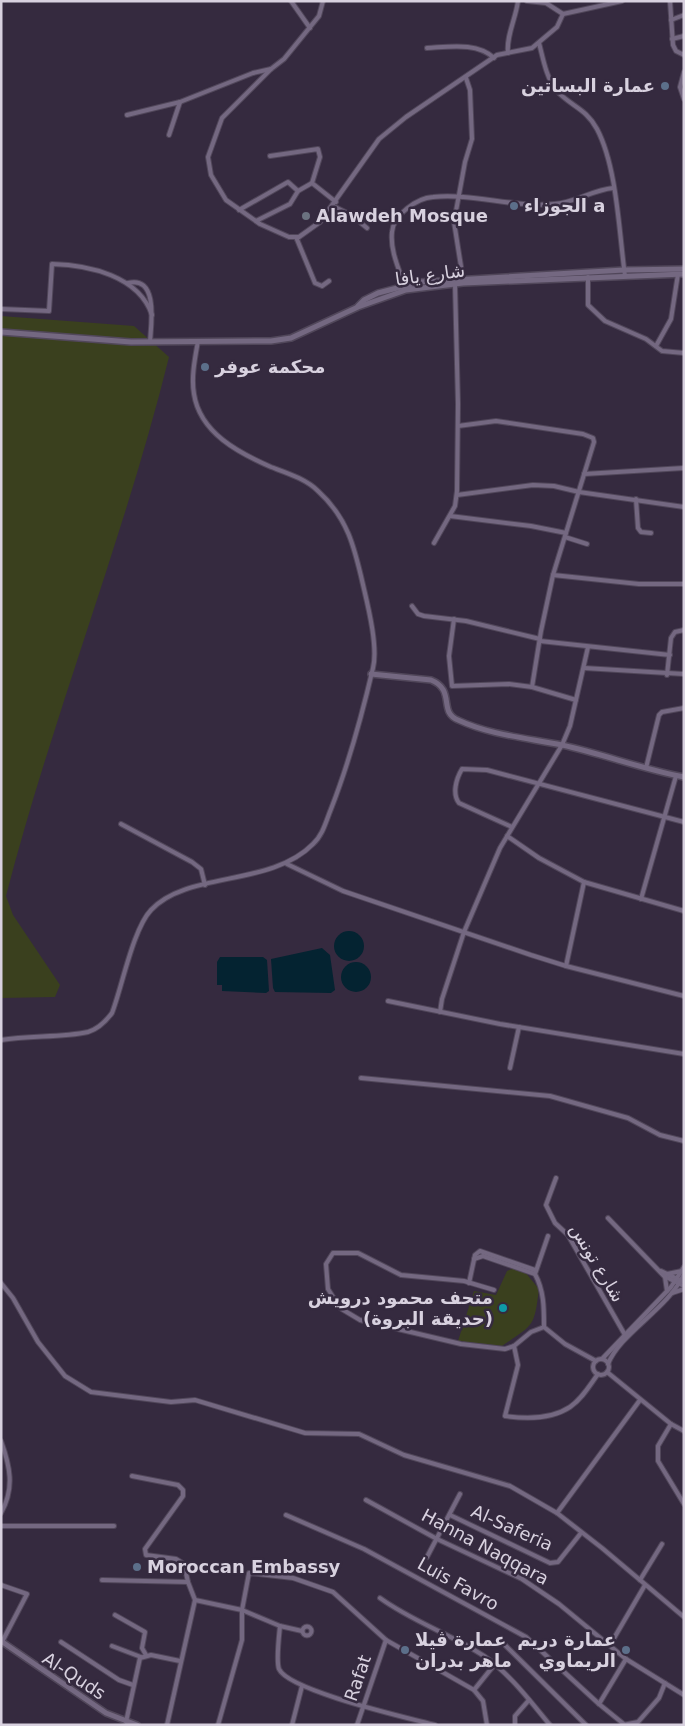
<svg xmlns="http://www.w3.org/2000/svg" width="685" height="1726" viewBox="0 0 685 1726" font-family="'DejaVu Sans','Noto Naskh Arabic',sans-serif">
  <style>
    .green { fill: #3a401e }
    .water { fill: #042331 }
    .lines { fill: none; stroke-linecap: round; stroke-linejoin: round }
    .minor-casing { stroke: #51475a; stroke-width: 6 }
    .tertiary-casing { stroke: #51475a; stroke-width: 8 }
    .minor { stroke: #746881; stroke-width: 4 }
    .tertiary { stroke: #746881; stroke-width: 5 }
    .service-dot { fill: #5c6f8a; stroke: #352a3f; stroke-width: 2 }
    .worship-dot { fill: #6b7280; stroke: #352a3f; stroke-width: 2 }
    .culture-dot { fill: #0f9aa8; stroke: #352a3f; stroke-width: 2 }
    .labels { text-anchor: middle; stroke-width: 5; stroke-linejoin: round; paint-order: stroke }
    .poi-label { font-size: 18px; font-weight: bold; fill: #d8d1df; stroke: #352a3f; text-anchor: start }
    .street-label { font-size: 18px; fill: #d8d1df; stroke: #352a3f }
  </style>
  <rect width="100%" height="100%" fill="#352a3f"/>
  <g class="green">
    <path d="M1 316 134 326 169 357C124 539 53 714 6 896L13 915 60 985 55 997 1 998Z"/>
    <path d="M520 1266 539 1289C534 1328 534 1324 502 1346L458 1341 474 1291 496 1295 507 1271Z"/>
  </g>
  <g class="water">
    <circle cx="349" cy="946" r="15"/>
    <path d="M322 948 330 955 335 990 331 993 275 992 273 988 271 959Z"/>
    <path d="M220 957H263L267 960 269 991 266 993 222 991V985H217V962Z"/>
    <circle cx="356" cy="977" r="15"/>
  </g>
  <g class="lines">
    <g class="minor-casing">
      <g id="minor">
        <path d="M291 1 310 28"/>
        <path d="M323 1 319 16 284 59 271 69 222 118 208 157 211 175 226 200 260 224 289 237H299L320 222 379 139 406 117 497 55 532 48 557 27 563 14"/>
        <path d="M527 1 546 3 563 14 622 1"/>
        <path d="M670 1 673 45 676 51 684 55"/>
        <path d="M671 20 684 15"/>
        <path d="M672 39 684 36"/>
        <path d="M539 43C543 58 546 77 556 90 570 106 586 108 597 129 617 167 619 232 625 276"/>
        <path d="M427 48C449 47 477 42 494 58"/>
        <path d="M508 53C506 36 516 18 518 1"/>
        <path d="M684 72 680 87 684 99"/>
        <path d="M127 115 180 102 253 73 271 69"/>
        <path d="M169 135 180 102"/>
        <path d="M270 156 318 149 320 157 312 183 336 202"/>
        <path d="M333 206 351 215 367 228"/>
        <path d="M239 210 288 182 298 191"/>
        <path d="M256 221 290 204 298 191 312 183"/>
        <path d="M296 237 315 283 322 286 329 281"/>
        <path d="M588 277V305L605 321 646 339 662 351 684 353"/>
        <path d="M463 279 454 222 465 162 472 139 470 90 466 78"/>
        <path d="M128 283C159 275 151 326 150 342"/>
        <path d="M405 287C399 269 390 251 392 232 393 215 417 198 433 197 473 193 514 208 554 204 575 203 592 190 613 188"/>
        <path d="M1 309 49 311 52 264C89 265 139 276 152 315"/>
        <path d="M656 346 671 319 678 274"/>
        <path d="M458 426 496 421 583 434 593 438 594 442 553 575 541 631 532 687 576 700"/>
        <path d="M584 474 684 468"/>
        <path d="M457 495 533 485 554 486 579 492 684 507"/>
        <path d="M636 499 638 528 641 532 651 533"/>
        <path d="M450 516 531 526 566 533"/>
        <path d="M565 537 587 544"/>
        <path d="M434 543 455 506 457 491 458 404 455 284"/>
        <path d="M553 575 639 584H684"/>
        <path d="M412 606 418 614 424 616 466 621 540 639"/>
        <path d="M454 619 449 656 452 686 509 684 532 687"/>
        <path d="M540 641 670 655"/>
        <path d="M584 668 684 674"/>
        <path d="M667 675 671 638 675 632 684 630"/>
        <path d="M646 768 659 715 662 712 684 708"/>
        <path d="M121 824 192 862 201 869 205 885"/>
        <path d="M512 827 459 803C452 794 456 779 462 769L487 770 684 822"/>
        <path d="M507 836 539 858 584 882 684 911"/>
        <path d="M287 864 343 891 531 955 566 966 684 996"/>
        <path d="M641 899 676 776"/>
        <path d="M566 966 584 882"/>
        <path d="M388 1001 500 1024 684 1054"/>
        <path d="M440 1012 442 999 464 932 500 848 562 745 570 726 588 647"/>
        <path d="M1 1040C30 1035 60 1038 88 1032 98 1029 106 1021 112 1013 122 987 133 929 151 910 187 871 271 887 313 844 323 835 326 821 331 809 349 763 362 715 373 668 378 648 369 610 364 589 355 550 349 519 318 491 306 479 287 473 271 467 239 453 200 433 194 394 191 377 195 358 198 341"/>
        <path d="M510 1068 519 1027"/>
        <path d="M361 1078 550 1096 628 1118 660 1135 684 1141"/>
        <path d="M556 1178 546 1205 555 1223 568 1235 625 1335"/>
        <path d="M608 1218 664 1276 684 1286"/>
        <path d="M548 1236 535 1274C544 1291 544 1307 544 1327L565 1344 596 1361"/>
        <path d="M474 1259 483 1256 535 1274"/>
        <path d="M661 1271 684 1282"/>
        <path d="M667 1274 682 1271"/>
        <path d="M665 1277 667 1291"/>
        <path d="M1 1283 13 1298 38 1342 65 1376 91 1392 171 1402 195 1400 305 1433 359 1434 404 1455 510 1486 557 1513 602 1548 684 1617"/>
        <path d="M469 1283 475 1255 480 1251 535 1270"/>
        <path d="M494 1290 464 1281 401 1275 358 1253H333L326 1264 328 1289 340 1308 360 1320 461 1344 505 1349 514 1346 531 1332 544 1327"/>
        <path d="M672 1293 684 1289"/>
        <path d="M514 1346 518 1365 505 1416C526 1419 552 1419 570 1407 582 1399 590 1385 598 1374"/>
        <path d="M602 1359 671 1287 684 1267"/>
        <circle cx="601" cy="1367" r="8"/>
        <path d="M608 1364C620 1333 668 1309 684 1274"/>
        <path d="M607 1372 671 1424 684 1431"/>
        <path d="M671 1424 658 1446V1461L684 1504"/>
        <path d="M1 1441C10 1466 15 1488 1 1513"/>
        <path d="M132 1476 178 1485 183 1490V1496L145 1549 146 1555 176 1559 184 1564 188 1582 195 1600 242 1610V1640L218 1725"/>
        <path d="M366 1500 437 1539 522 1579 559 1604 626 1659 684 1695"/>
        <path d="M557 1513 640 1400"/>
        <path d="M286 1515 364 1549 526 1637 599 1704"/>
        <path d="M450 1515 550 1563 558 1562 581 1533"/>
        <path d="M1 1526H114"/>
        <path d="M427 1557 460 1494"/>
        <path d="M102 1580 188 1582"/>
        <path d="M640 1580 662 1544"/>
        <path d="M1 1585 27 1594 2 1642"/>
        <path d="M380 1598C413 1622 451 1634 484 1656 510 1674 530 1701 550 1725"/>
        <path d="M115 1615 145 1632 142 1648 146 1655"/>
        <path d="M280 1626 302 1631"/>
        <circle cx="307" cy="1631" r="4.5"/>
        <path d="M61 1642 119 1680 133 1685"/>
        <path d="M505 1645 586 1725"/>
        <path d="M610 1645 645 1585"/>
        <path d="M112 1646 141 1657"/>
        <path d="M474 1690 495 1664"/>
        <path d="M126 1722 140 1658 151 1655 180 1661"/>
        <path d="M167 1725 195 1600"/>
        <path d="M292 1725 302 1686"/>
        <path d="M357 1725 386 1640"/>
        <path d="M435 1725C409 1718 289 1691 279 1669 276 1661 279 1636 280 1626L242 1610 249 1573 293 1578 333 1592 386 1640 474 1690 483 1701 487 1725"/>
        <path d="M515 1725V1716L529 1700"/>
        <path d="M623 1725 638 1722 659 1698 665 1683"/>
        <path d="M625 1725 599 1704 626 1659"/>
      </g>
    </g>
    <g class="tertiary-casing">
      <g id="tertiary">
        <path d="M358 306 364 300 378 293 420 282 624 270 684 269"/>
        <path d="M1 332 131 342 271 341 291 338 358 307 406 290 463 283 684 274"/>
        <path d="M371 674 431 680C456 690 438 712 458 720 490 735 527 738 562 745 603 754 642 769 684 777"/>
        <path d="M1 1641 106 1713 137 1725"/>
      </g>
    </g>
    <use href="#minor" class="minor"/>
    <use href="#tertiary" class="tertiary"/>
  </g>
  <g class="service-dot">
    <circle cx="665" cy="86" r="5"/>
    <circle cx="514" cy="206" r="5"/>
    <circle cx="205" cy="367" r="5"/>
    <circle cx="137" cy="1567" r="5"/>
    <circle cx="405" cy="1650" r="5"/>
    <circle cx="626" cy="1650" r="5"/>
  </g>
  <circle class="worship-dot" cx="306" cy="216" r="5"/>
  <circle class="culture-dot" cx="503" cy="1308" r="5"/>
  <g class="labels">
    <g class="poi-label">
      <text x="655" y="92" text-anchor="end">عمارة البساتين</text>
      <text x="524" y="212">الجوزاء a</text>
      <text x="316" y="222">Alawdeh Mosque</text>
      <text x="215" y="373">محكمة عوفر</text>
      <text x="493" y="1304" text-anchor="end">متحف محمود درويش<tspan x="493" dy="21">(حديقة البروة)</tspan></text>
      <text x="147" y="1573">Moroccan Embassy</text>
      <text x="415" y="1646">عمارة ڤيلا<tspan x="415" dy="21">ماهر بدران</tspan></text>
      <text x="616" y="1646" text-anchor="end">عمارة دريم<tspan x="616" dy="21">الريماوي</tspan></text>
    </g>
    <g class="street-label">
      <text transform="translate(430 275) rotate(-8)" y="6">شارع يافا</text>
      <text transform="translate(597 1263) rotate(59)" y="6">شارع تونس</text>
      <text transform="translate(512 1528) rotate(24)" y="6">Al-Saferia</text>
      <text transform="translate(485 1547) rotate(28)" y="6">Hanna Naqqara</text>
      <text transform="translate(458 1584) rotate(29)" y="6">Luis Favro</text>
      <text transform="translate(74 1676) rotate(33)" y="6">Al-Quds</text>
      <text transform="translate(358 1678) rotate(-71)" y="6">Rafat</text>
    </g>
  </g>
  <rect width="685" height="1726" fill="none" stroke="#d8d1df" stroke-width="5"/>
</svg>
